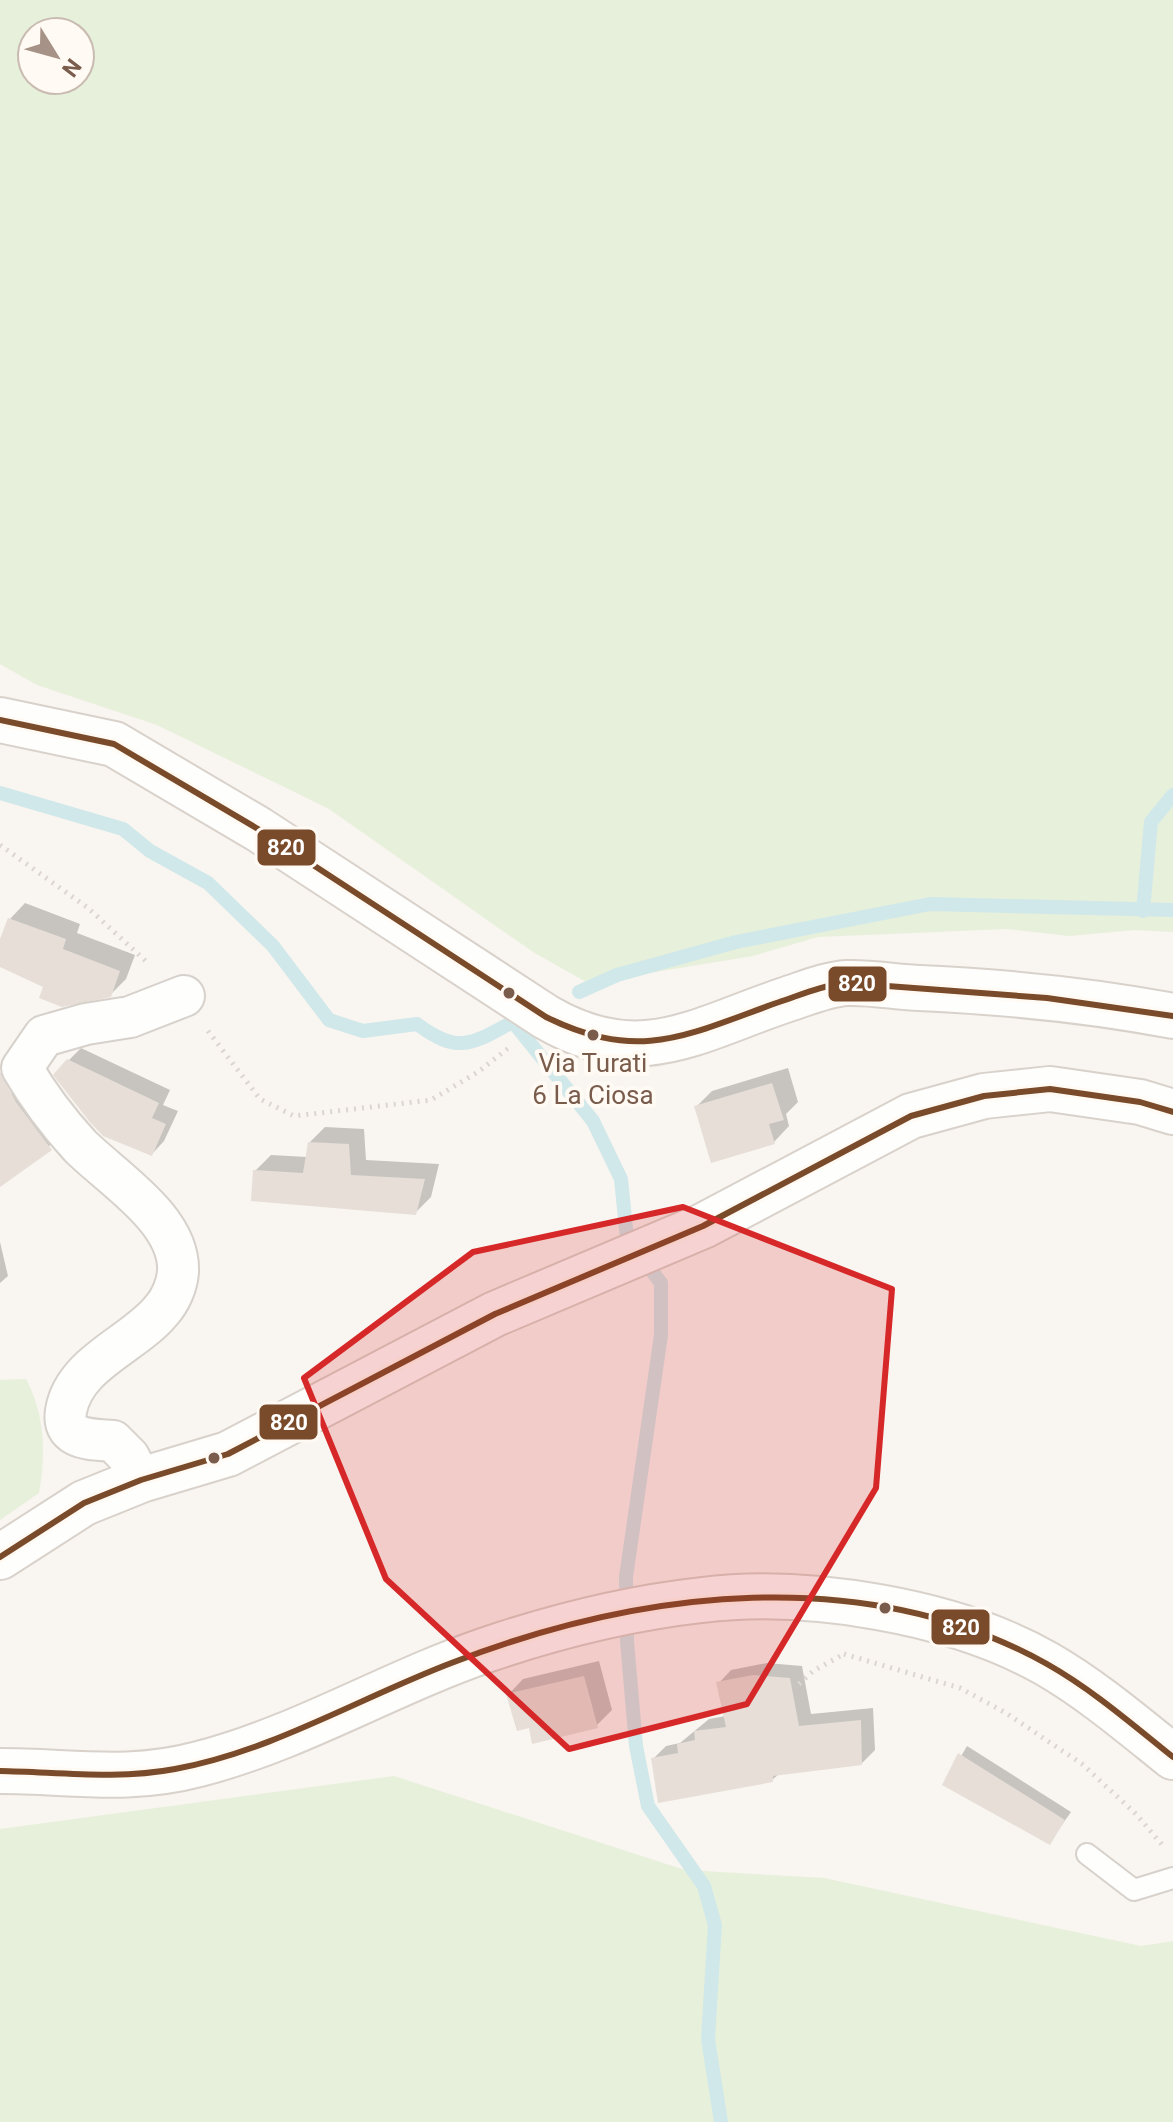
<svg xmlns="http://www.w3.org/2000/svg" width="1173" height="2122" viewBox="0 0 1173 2122" font-family="Roboto,sans-serif">
  <style>
    .green { fill: #e7f0db; fill-rule: evenodd }
    .shadow { fill: #0003 }
    .lines { fill: none; stroke-linecap: round; stroke-linejoin: round }
    .stream { stroke: #d0e8ea; stroke-width: 14 }
    .building { fill: #e6ded7 }
    .service-casing { stroke: #d7d1cb; stroke-width: 24 }
    .minor-casing { stroke: #d7d1cb; stroke-width: 44 }
    .secondary-casing { stroke: #d9d2cb; stroke-width: 48 }
    .path { stroke: #dcd5d0; stroke-width: 5; stroke-dasharray: 2 6; stroke-linecap: butt }
    .service { stroke: #fefefd; stroke-width: 20 }
    .minor { stroke: #fefefd; stroke-width: 40 }
    .secondary { stroke: #fefefd; stroke-width: 44 }
    .bus-1-casing { stroke: #fffaf3; stroke-width: 12 }
    .bus-1 { stroke: #7a4b2a; stroke-width: 6 }
    .marked { fill: #d62828; fill-opacity: 0.2; stroke: #d62828; stroke-width: 6; stroke-linejoin: round }
    .bus-dot { fill: #7a5c4d; stroke: #fffaf3; stroke-width: 3 }
    .labels { text-anchor: middle; stroke-width: 8; stroke-linejoin: round; paint-order: stroke }
    .bus-label { font-size: 26px; fill: #7a5c4d; stroke: #fffaf3 }
    .line-badge { stroke: #fffaf3; stroke-width: 3 }
    .badge-label { font-size: 22px; text-anchor: middle; font-weight: bold; fill: #fff }
  </style>
  <rect width="100%" height="100%" fill="#f9f5f0"/>
  <g class="green">
    <path d="M0 0H1173V932L1135 930 1069 936 1007 929 818 937 753 956 588 983 533 952 329 809 157 725 37 685 0 664ZM80 32V80H32V32Z"/>
    <path d="M26 1379C45 1415 46 1454 39 1493L0 1520V1380Z"/>
    <path d="M394 1776 685 1870 824 1878 1141 1946 1173 1941V2122H0V1829Z"/>
  </g>
  <g class="shadow">
    <path d="M25 903 80 924 77 933 135 955 126 979 110 995 46 986 0 966V944L10 919Z"/>
    <path d="M81 1048 170 1090 163 1105 178 1111 164 1141 152 1154 69 1060Z"/>
    <path d="M788 1068 798 1102 786 1114 789 1126 774 1142 696 1107 712 1091Z"/>
    <path d="M28 1081 67 1132 0 1184V1102Z"/>
    <path d="M325 1127 364 1129 366 1160 439 1164 431 1197 415 1213 255 1171 271 1155 307 1157 309 1143Z"/>
    <path d="M0 1242 8 1276 0 1283Z"/>
    <path d="M599 1661 612 1710 596 1726H530L508 1695 523 1679Z"/>
    <path d="M767 1663 802 1666 811 1714 873 1708 875 1750 862 1763 779 1774 772 1780 653 1759 666 1746 680 1743 709 1719 726 1716 719 1683 731 1670Z"/>
    <path d="M967 1746 1071 1812 1050 1842 945 1784Z"/>
  </g>
  <g class="lines">
    <g class="stream">
      <path d="M0 793 123 829 150 851 208 883 273 946 329 1020 363 1031 417 1024C460 1056 473 1043 516 1020"/>
      <path d="M1143 911 1151 822 1173 795"/>
      <path d="M579 992 617 975 736 942 930 904 1173 910"/>
      <path d="M513 1022 593 1121 621 1179 627 1238 661 1283V1335L626 1577 627 1641 636 1746 648 1806 704 1886 715 1925 708 2039 721 2122"/>
    </g>
  </g>
  <g class="building">
    <path d="M8 918 66 939 63 949 120 971 111 997 62 1007 39 998 43 987 0 967V939Z"/>
    <path d="M67 1059 159 1103 152 1118 166 1124 152 1156 103 1136 89 1121 53 1075Z"/>
    <path d="M0 1072 16 1102 52 1150 0 1187Z"/>
    <path d="M772 1083 784 1120 769 1124 775 1144 711 1163 694 1106Z"/>
    <path d="M308 1142 349 1144 351 1175 425 1179 416 1215 251 1201 253 1170 303 1173Z"/>
    <path d="M753 1675 790 1678 799 1726 861 1720 862 1765 773 1776V1782L658 1803 651 1758 678 1753 677 1744 695 1740 694 1731 726 1727 716 1682Z"/>
    <path d="M584 1676 598 1728 532 1744 529 1728 517 1731 506 1694Z"/>
    <path d="M958 1753 1065 1820 1050 1845 942 1785Z"/>
  </g>
  <g class="lines">
    <g class="service-casing">
      <path id="service" d="M1087 1854 1134 1890 1173 1878"/>
    </g>
    <g class="minor-casing">
      <path id="minor" d="M141 1480 129 1457 113 1441C92 1439 61 1441 66 1411 74 1363 133 1345 161 1311 170 1301 177 1286 178 1272 181 1220 113 1179 80 1146 57 1121 39 1097 22 1068L44 1036 86 1024 130 1017 184 996"/>
    </g>
    <g class="secondary-casing">
      <g id="secondary">
        <path d="M0 720 114 744 258 829 546 1017C640 1072 697 1029 788 999 806 993 828 984 847 983 870 982 896 987 920 988 1005 992 1089 1000 1173 1016"/>
        <path d="M0 1557 84 1503 141 1480 228 1454 495 1314 703 1226 911 1116 984 1096 1050 1089 1140 1102 1173 1112"/>
        <path d="M0 1771C71 1771 128 1783 199 1764 300 1738 391 1682 489 1649 557 1626 630 1608 702 1600 807 1587 955 1611 1047 1664 1092 1690 1133 1725 1173 1757"/>
      </g>
    </g>
    <g class="path">
      <path d="M0 845 88 908 149 964"/>
      <path d="M208 1031 260 1099 294 1116 431 1100 478 1072 511 1046"/>
      <path d="M844 1654 960 1688 1006 1713 1082 1764 1136 1814 1164 1847"/>
      <path d="M799 1684 813 1671 844 1654"/>
    </g>
    <use href="#service" class="service"/>
    <use href="#minor" class="minor"/>
    <use href="#secondary" class="secondary"/>
    <g class="bus-1-casing">
      <g id="bus-1">
        <path d="M0 720 114 744 258 829 546 1017C642 1064 688 1034 782 1001 803 994 824 985 847 983L1047 998 1173 1016"/>
        <path d="M0 1557 84 1503 141 1480 228 1454 495 1314 703 1226 911 1116 984 1096 1050 1089 1140 1102 1173 1112"/>
        <path d="M0 1771C58 1772 117 1780 175 1769 273 1751 361 1697 454 1662 641 1590 865 1562 1047 1664 1093 1690 1133 1725 1173 1757"/>
      </g>
    </g>
    <use href="#bus-1" class="bus-1"/>
  </g>
  <path class="marked" d="M683 1207 892 1289 876 1488 747 1704 569 1749 386 1579 304 1378 473 1252Z"/>
  <g class="bus-dot">
    <circle cx="509" cy="993" r="7"/>
    <circle cx="593" cy="1035" r="7"/>
    <circle cx="214" cy="1458" r="7"/>
    <circle cx="885" cy="1608" r="7"/>
  </g>
  <g class="labels">
    <g class="bus-label">
      <text x="593" y="1072">Via Turati<tspan x="593" dy="32">6 La Ciosa</tspan></text>
    </g>
  </g>
  <g class="line-badge">
    <rect x="256" y="828" width="61" height="39" rx="8" fill="#7a4b2a"/>
    <rect x="827" y="965" width="61" height="38" rx="8" fill="#7a4b2a"/>
    <rect x="258" y="1403" width="61" height="38" rx="8" fill="#7a4b2a"/>
    <rect x="930" y="1608" width="61" height="38" rx="8" fill="#7a4b2a"/>
  </g>
  <g class="badge-label">
    <text x="286" y="855">820</text>
    <text x="857" y="991">820</text>
    <text x="289" y="1430">820</text>
    <text x="961" y="1635">820</text>
  </g>
  <g transform="translate(56 56) rotate(127)"><circle r="38" fill="#fffaf3" stroke="#cabbb1" stroke-width="2"/>
  <path d="M0-6L14 30L0 20L-14 30Z" fill="#a69286"/>
  <text y="-12" font-size="22" font-weight="bold" text-anchor="middle" fill="#7a5c4d">N</text>
  </g>
</svg>
